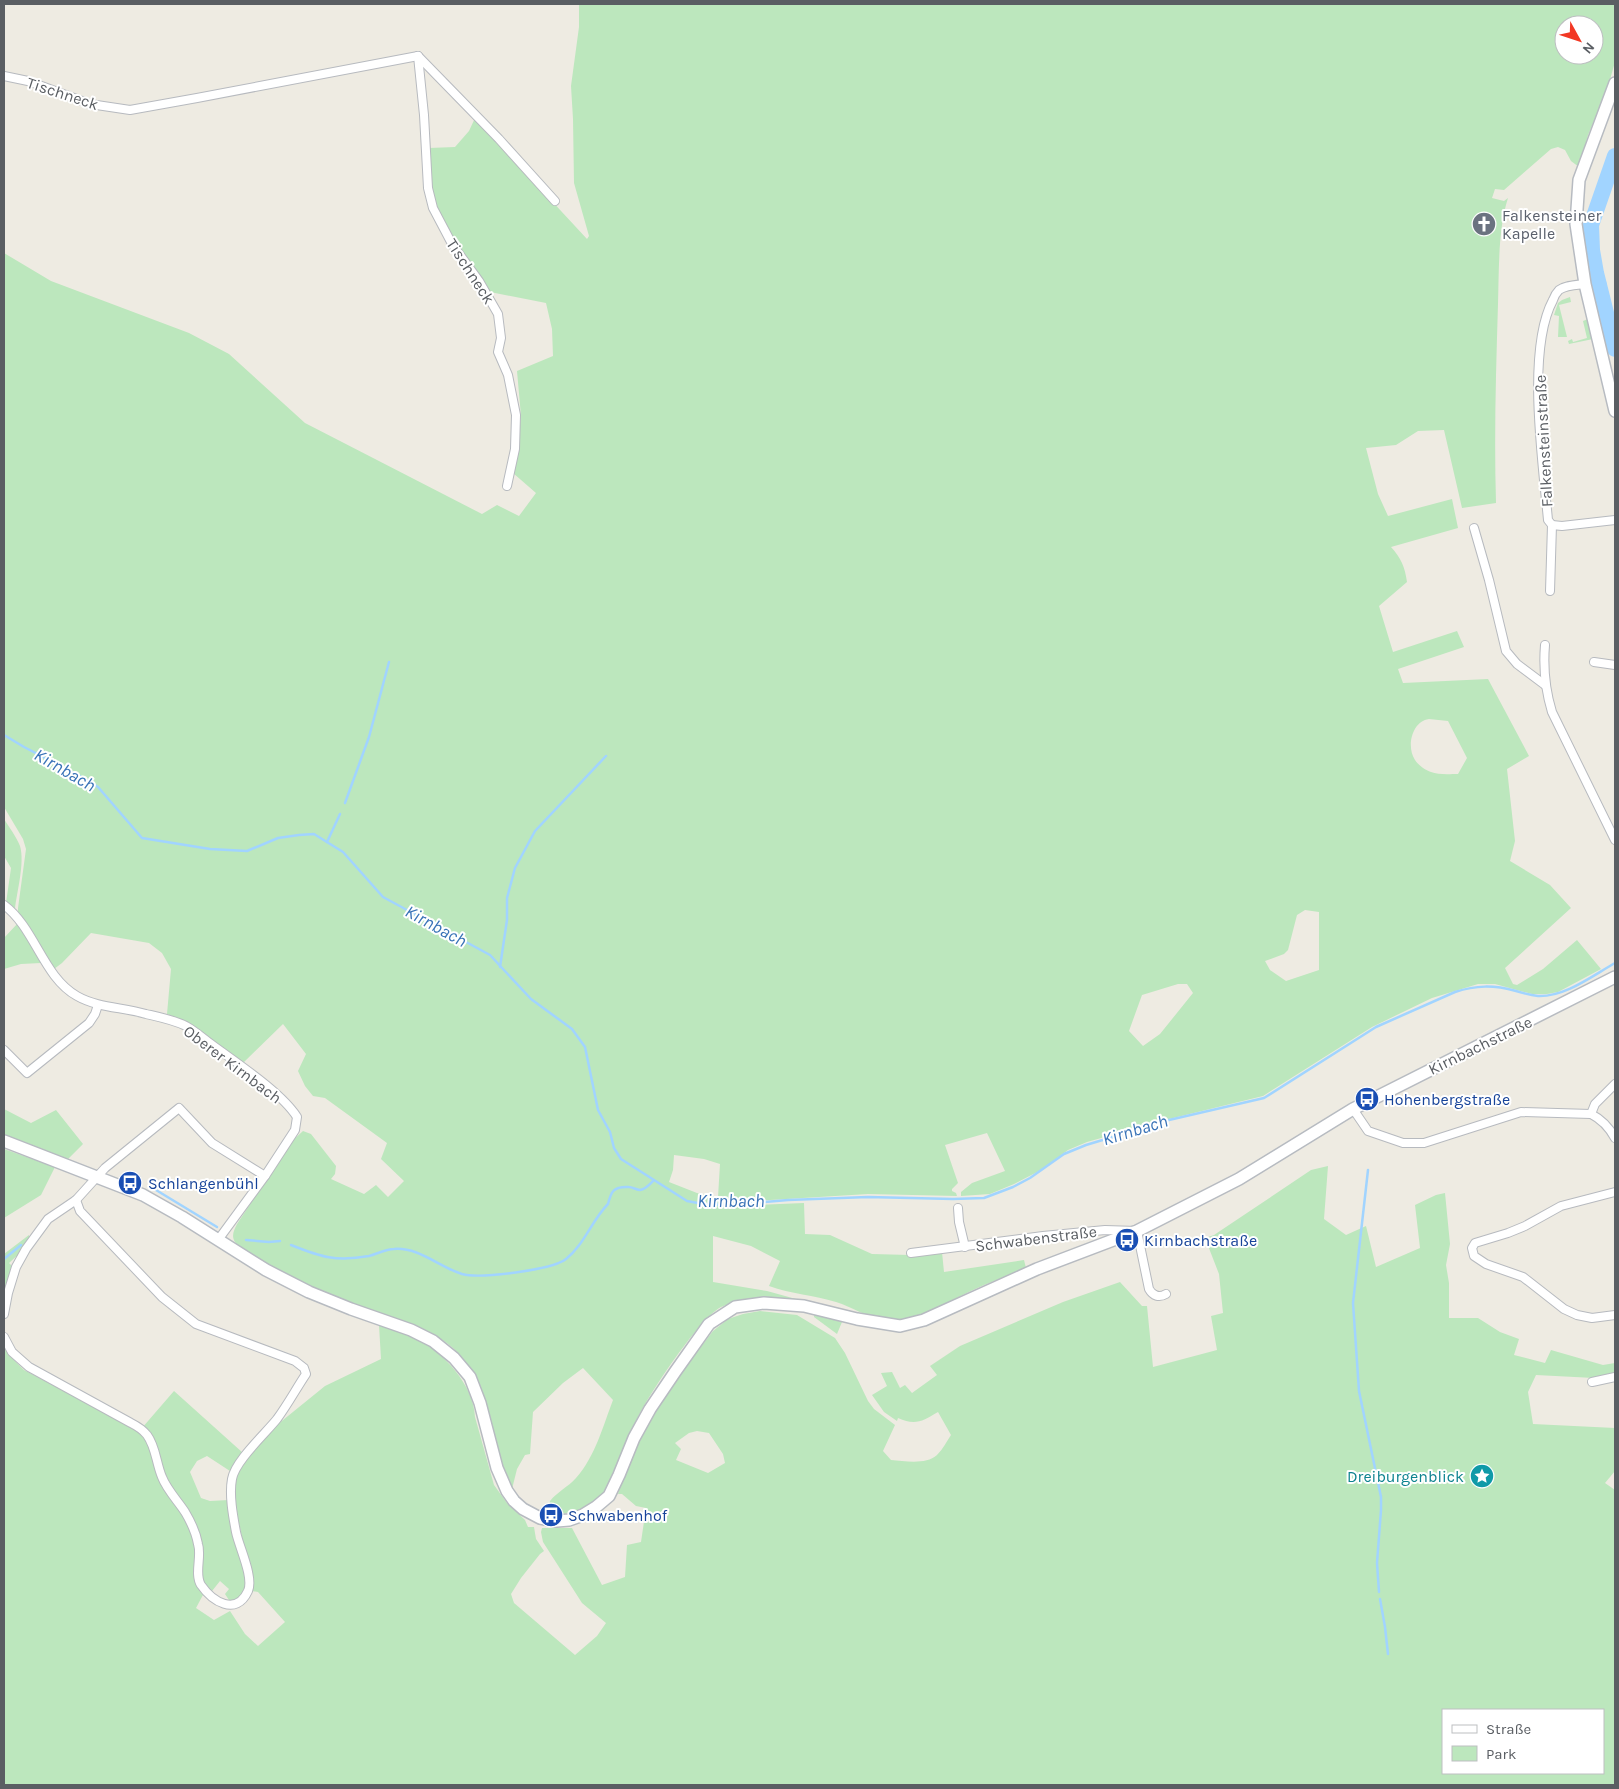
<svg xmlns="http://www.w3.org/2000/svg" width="1619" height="1789" viewBox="0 0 1619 1789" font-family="Karla,sans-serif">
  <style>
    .green { fill: #bce7bd; fill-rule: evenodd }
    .water { fill: #a1d4ff }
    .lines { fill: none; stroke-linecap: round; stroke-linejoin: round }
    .stream { stroke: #a1d4ff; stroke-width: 2.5 }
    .river { stroke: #a1d4ff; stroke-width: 16 }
    .street-casing { stroke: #b7babf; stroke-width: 10 }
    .secondary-casing { stroke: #b7bbc1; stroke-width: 14 }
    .street { stroke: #fff; stroke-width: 8 }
    .secondary { stroke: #fff; stroke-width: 11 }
    .labels { text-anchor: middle; stroke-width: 4; stroke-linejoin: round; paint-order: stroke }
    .street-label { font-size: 16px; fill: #5a5e63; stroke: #fff }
    .worship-label { font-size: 16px; fill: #5b616d; stroke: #fff; text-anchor: start }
    .transit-label { font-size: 16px; fill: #164399; stroke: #fff; text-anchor: start }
    .culture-label { font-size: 16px; fill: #0d838f; stroke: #fff; text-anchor: end }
    .water-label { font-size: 18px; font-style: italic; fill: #3973b7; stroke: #fff }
  </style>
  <rect width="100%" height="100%" fill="#eeebe2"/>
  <g class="green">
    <path d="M579 4H1615V62L1607 90 1588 135 1579 167 1571 161 1565 150 1558 147 1551 149 1504 190 1495 189 1492 198 1504 201 1508 198C1498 228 1499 272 1498 304 1496 371 1494 436 1496 503L1462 508 1444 430 1418 431 1396 445 1366 448 1378 494 1388 516 1452 499 1458 528 1391 547C1401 558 1405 567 1407 582L1379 606 1393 652 1457 631 1464 647 1398 669 1403 683 1488 679 1529 756 1507 769 1515 841 1510 861 1550 885 1571 908 1505 968 1513 984 1517 985 1543 969 1577 940 1601 969 1558 992 1547 994H1532L1495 984H1478L1432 998 1372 1027 1263 1096 1169 1119 1087 1142 1068 1150 1041 1170 1014 1184 990 1194 961 1196V1192L972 1183 1005 1171 987 1133 945 1145 958 1183 952 1189V1191L956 1193 957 1196 868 1194 754 1201V1205L804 1203 805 1234 830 1235 872 1254 910 1255 942 1252 944 1272 1024 1260 1026 1268C1009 1276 990 1282 973 1290 944 1303 916 1324 883 1319 866 1317 852 1307 836 1302 814 1295 791 1294 769 1286L780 1261 751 1246 713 1236V1282L767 1291 796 1299V1301C770 1298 745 1296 721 1307 699 1318 643 1402 634 1426 617 1469 608 1517 550 1514L549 1506 550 1501C557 1492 568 1487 576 1478 595 1457 603 1426 613 1400L583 1368 563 1383 533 1412 530 1454 525 1455 517 1469 512 1489C509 1482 505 1475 503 1468 484 1417 488 1361 430 1333 400 1319 367 1312 337 1300 310 1290 284 1274 259 1259 252 1255 240 1250 235 1242 231 1236 234 1230 237 1224L291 1142 303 1131 311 1134 336 1166 335 1174 331 1179 364 1194 376 1185 388 1197 404 1181 381 1159 387 1143 325 1098 313 1096 305 1086 298 1071 306 1054 283 1024 243 1063 190 1024 167 1014 171 969 162 953 149 943 91 933 62 963 54 969 18 913V908L26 849 23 839 4 807V253L51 281 189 333 229 354 305 423 482 514 497 505 519 516 536 493 513 473 518 445 521 416 517 371 553 356 552 329 546 303 490 292C470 265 448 237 436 206 429 188 431 166 429 148L455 147 469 131 475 118 587 239 589 236 574 183 573 119 571 86 579 27ZM1564 25H1594V55H1564ZM1429 719 1448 721 1467 758 1458 774C1450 774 1438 775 1431 772 1425 770 1418 765 1415 760 1406 747 1412 721 1429 719ZM1305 910 1319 912V970L1286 981 1270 970 1265 961 1284 954 1288 950 1297 915ZM1178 984H1187L1193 993 1160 1034 1143 1046 1129 1031 1142 995ZM674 1155 704 1159 720 1164 718 1197 697 1193 669 1182 673 1170Z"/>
    <path d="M1570 297 1571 302 1559 305 1567 337H1558L1559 316 1554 315 1558 303 1562 300Z"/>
    <path d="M1588 319 1593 339 1569 344 1568 341 1572 339 1573 342 1587 338 1583 321Z"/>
    <path d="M4 819C9 827 16 836 20 846 25 863 17 891 15 909H13L6 903 11 868 4 856Z"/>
    <path d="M18 923 42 961 41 963 21 964 4 969V938Z"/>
    <path d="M4 1109 31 1123 56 1110 83 1144 68 1159 4 1136Z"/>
    <path d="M4 1149 55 1167 41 1195 4 1218Z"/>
    <path d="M1328 1166 1324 1219 1346 1235 1366 1226 1376 1267 1420 1248 1415 1205 1436 1195 1445 1193 1450 1244 1446 1265 1449 1283V1318H1478L1500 1332 1519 1339 1514 1355 1545 1363 1551 1350 1603 1365 1615 1363V1375L1594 1378 1536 1375 1528 1392 1533 1424 1615 1428V1471L1605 1483 1615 1490V1785H4V1347L13 1359 24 1370 140 1431 146 1439 191 1528 196 1544 204 1593 196 1608 214 1620 230 1611 245 1634 258 1646 285 1622 258 1592 252 1591 251 1579 234 1500V1482L237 1471 267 1433 325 1386 381 1359 379 1325C391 1329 405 1332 416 1338 443 1352 474 1385 475 1417L494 1485 507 1503 525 1520 528 1527H534L536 1539 544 1551 540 1554 521 1578 511 1594 514 1603 575 1655 597 1636 606 1623 582 1603 543 1542 541 1532 542 1528H572L602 1585 625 1577 627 1545 641 1542 646 1508 636 1506 622 1494H618L620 1487 640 1439 667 1393 686 1366 713 1331 728 1319 743 1314 760 1311 797 1315 835 1338 845 1353 868 1401 874 1409 895 1425 883 1451 891 1460C905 1461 926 1465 937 1455 943 1449 947 1441 951 1435L938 1412C923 1421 915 1426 898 1418L897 1421 884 1412 872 1395 887 1386 881 1373 892 1372 900 1388 905 1385 912 1393 937 1375 930 1366 960 1346 1063 1302 1120 1282 1142 1306H1147L1153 1367 1217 1350 1211 1316 1223 1313 1219 1274 1205 1238 1214 1235 1311 1170ZM697 1431 709 1433 723 1454 725 1463 708 1473 676 1460 681 1449 675 1443 689 1433ZM1443 1710H1603V1773H1443Z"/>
    <path d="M29 1235V1240L22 1251 9 1263 14 1268 4 1298V1254Z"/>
    <path d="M814 1315 842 1322 837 1334 814 1317Z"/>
    <path d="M174 1391 243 1453 230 1471 207 1456 197 1461 190 1472 201 1498 210 1501 229 1500 247 1579 243 1596 231 1603 225 1594 229 1589 220 1581 212 1591 209 1590 203 1582 201 1545 166 1480 142 1428Z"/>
  </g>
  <path class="water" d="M1606 281 1610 304 1609 307 1613 316H1615V354L1596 294 1597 286Z"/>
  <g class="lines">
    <g class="stream">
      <path d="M4 735 24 747 78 775 98 787 142 838 210 849 247 851 278 838 299 835 314 834 343 852 383 897 490 955 531 999 572 1029 585 1047 598 1110 610 1132 614 1148 621 1159 687 1201 703 1204 728 1205 788 1200 868 1197 953 1199 984 1198 1013 1187 1030 1178 1064 1154 1086 1145 1169 1120 1264 1098 1376 1027 1455 992C1476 985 1494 985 1516 991 1523 993 1530 995 1538 996 1565 997 1592 976 1615 963"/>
      <path d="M345 803 369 737 389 662"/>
      <path d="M327 842 340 814"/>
      <path d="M500 967 507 920V898L515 868 535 831 606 756"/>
      <path d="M1368 1170 1353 1303 1359 1391 1381 1497V1510L1377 1563 1379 1592"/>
      <path d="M156 1190 217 1227"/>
      <path d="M246 1240 269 1242 280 1241"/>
      <path d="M291 1245C321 1257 336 1262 369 1256 377 1254 386 1249 394 1249 419 1247 439 1267 462 1274 480 1279 552 1270 566 1259 584 1245 592 1220 608 1204 611 1192 613 1186 629 1187 632 1187 637 1190 640 1190 646 1189 650 1184 653 1181"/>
      <path d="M4 1259 21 1245"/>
      <path d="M1380 1599 1385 1627 1388 1654"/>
    </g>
    <path class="river" d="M1615 156 1591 225 1592 250 1596 273 1615 349"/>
    <g class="street-casing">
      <g id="street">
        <path d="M418 56 424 115 428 188 433 208 452 244 479 281 498 314 501 338 498 352 508 375 516 415 515 449 507 486"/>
        <path d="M418 56 499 139 555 201"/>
        <path d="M4 76 28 81 90 104 130 110 197 98 418 56"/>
        <path d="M1552 525 1562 526 1615 520"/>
        <path d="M1474 528 1489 580 1506 651 1517 664 1545 685"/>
        <path d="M1550 591 1552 525 1548 520C1543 464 1526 350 1553 300 1554 297 1556 293 1559 290 1566 285 1576 285 1585 284"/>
        <path d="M1545 645C1543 669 1545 689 1552 712L1615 840"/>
        <path d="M1594 662 1615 665"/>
        <path d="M4 905C35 928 43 977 77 996 98 1008 123 1007 146 1014 159 1017 174 1020 186 1026 195 1031 203 1038 211 1044 235 1062 281 1092 297 1117L295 1130 265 1176 218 1240"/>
        <path d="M4 1050 27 1073 89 1023 95 1014 98 1005"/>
        <path d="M1353 1109 1368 1131 1403 1143H1424L1521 1112 1591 1114C1601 1119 1610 1129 1615 1138"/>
        <path d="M1591 1114 1595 1104 1615 1084"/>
        <path d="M1615 1192 1561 1206 1525 1226 1508 1233 1475 1243 1472 1248 1474 1256 1486 1264 1523 1277 1564 1309 1577 1315 1592 1318 1615 1315"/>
        <path d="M958 1208 959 1222 965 1247"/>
        <path d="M911 1253 1043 1236 1105 1230 1137 1231 1149 1289C1153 1296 1159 1298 1166 1294"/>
        <path d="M4 1314 8 1293 16 1267 26 1249 48 1219 76 1200 105 1168 179 1108 212 1143 265 1176"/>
        <path d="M4 1337 12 1352 29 1367 131 1423C137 1426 143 1430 147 1435 156 1447 156 1463 162 1477 167 1490 178 1501 185 1512 191 1522 196 1533 198 1544 202 1556 194 1574 201 1585 212 1601 236 1617 248 1591 254 1577 239 1547 236 1532 233 1516 229 1495 232 1479 235 1461 265 1434 277 1419 288 1404 296 1389 306 1374L304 1368 295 1361 196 1324 162 1297 80 1211 76 1200"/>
        <path d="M1592 1382 1615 1377"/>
      </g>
    </g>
    <g class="secondary-casing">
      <g id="secondary">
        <path d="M1615 83 1579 180 1576 224 1585 284 1615 411"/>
        <path d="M4 1141 143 1195 182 1217 266 1270 309 1292 351 1309 411 1330 433 1341 454 1358 470 1377 480 1403 497 1468 507 1491 514 1501 523 1509 540 1518 557 1521 569 1520 583 1515 596 1507 609 1496 619 1475 634 1438 650 1409 675 1372 709 1324 735 1307 764 1303 804 1306 857 1319 900 1326 924 1320 1037 1269 1137 1231 1239 1179 1353 1109 1615 977"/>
      </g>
    </g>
    <use href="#street" class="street"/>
    <use href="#secondary" class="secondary"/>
  </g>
  <defs>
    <g id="church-disc" transform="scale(1.25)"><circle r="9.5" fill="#6b7280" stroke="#fff"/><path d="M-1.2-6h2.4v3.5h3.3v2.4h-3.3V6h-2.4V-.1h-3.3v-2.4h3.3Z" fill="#fff"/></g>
    <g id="bus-disc" transform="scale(1.25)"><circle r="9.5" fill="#1a4fb4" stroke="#fff"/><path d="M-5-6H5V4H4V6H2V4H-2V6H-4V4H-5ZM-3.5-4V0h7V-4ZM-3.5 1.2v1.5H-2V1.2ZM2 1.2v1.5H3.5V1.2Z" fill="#fff"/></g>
    <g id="sight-disc" transform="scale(1.25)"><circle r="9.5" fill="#0f9aa8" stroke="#fff"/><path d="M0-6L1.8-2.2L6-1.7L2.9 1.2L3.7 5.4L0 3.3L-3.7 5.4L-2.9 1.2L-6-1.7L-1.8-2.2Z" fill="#fff"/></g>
  </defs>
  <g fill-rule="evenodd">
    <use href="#church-disc" x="1484" y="224"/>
    <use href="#bus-disc" x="1367" y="1099"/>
    <use href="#bus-disc" x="130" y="1183"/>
    <use href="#bus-disc" x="1127" y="1240"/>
    <use href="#sight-disc" x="1482" y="1476"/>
    <use href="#bus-disc" x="551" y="1515"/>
  </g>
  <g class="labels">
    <g class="street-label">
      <text transform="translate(63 93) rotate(18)" y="6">Tischneck</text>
      <text transform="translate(471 271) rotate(57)" y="6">Tischneck</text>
      <text transform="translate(1543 441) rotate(-93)" y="6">Falkensteinstraße</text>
      <text transform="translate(1480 1045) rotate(-26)" y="6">Kirnbachstraße</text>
      <text transform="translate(233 1064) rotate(37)" y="6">Oberer Kirnbach</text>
      <text transform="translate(1036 1238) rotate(-7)" y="6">Schwabenstraße</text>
    </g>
    <g class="worship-label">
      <text x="1502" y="221">Falkensteiner<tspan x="1502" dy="18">Kapelle</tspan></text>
    </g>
    <g class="transit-label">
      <text x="1384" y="1105">Hohenbergstraße</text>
      <text x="148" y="1189">Schlangenbühl</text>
      <text x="1144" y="1246">Kirnbachstraße</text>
      <text x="568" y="1521">Schwabenhof</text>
    </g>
    <g class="culture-label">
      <text x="1464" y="1482">Dreiburgenblick</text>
    </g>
    <g class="water-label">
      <text transform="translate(65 770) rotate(30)" y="6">Kirnbach</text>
      <text transform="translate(436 926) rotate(29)" y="6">Kirnbach</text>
      <text transform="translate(1135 1130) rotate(-17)" y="6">Kirnbach</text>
      <text x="731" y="1207">Kirnbach</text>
    </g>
  </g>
  <rect width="1619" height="1789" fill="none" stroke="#5a5e63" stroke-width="10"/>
  <rect x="1442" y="1709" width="162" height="65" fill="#ffffff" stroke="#bdbfc1"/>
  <rect x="1452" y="1725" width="25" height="8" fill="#ffffff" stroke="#bdbfc1"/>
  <text x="1486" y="1734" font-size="15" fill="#5a5e63">Straße</text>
  <rect x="1452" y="1746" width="25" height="15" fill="#bce7bd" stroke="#bdbfc1"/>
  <text x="1486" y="1759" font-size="15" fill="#5a5e63">Park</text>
  <g transform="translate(1579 40) rotate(130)"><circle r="24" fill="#ffffff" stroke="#bdbfc1"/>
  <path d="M0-4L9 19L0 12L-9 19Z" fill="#f23824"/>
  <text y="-8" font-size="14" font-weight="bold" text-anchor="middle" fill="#5a5e63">N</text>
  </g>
</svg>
